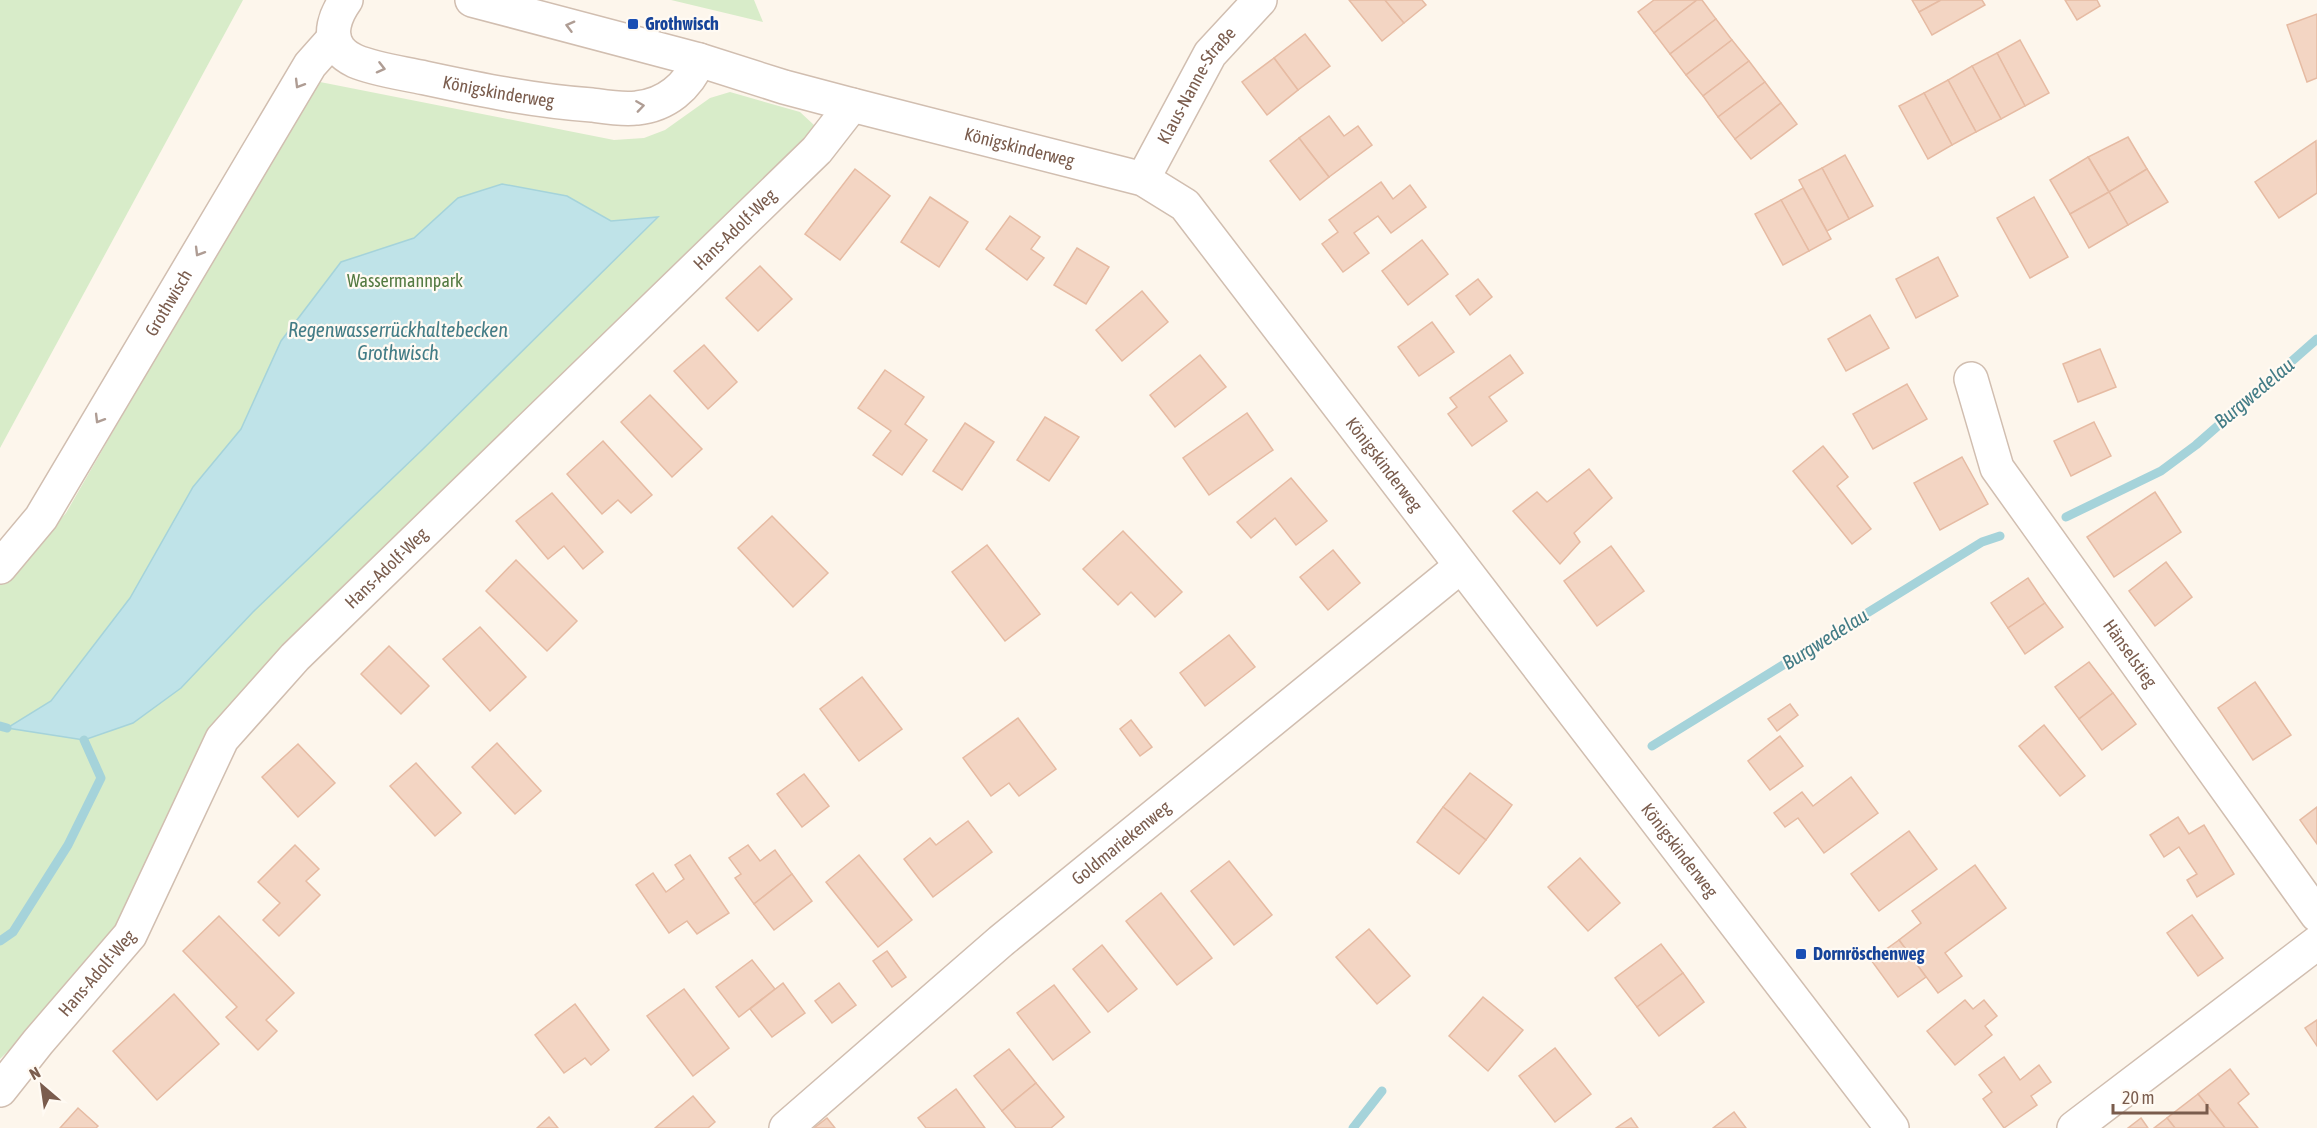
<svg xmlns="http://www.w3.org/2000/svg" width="2317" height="1128" viewBox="0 0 2317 1128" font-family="'Asap Condensed',sans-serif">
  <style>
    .green { fill: #d8ecc9 }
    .water { fill: #bfe3e8; stroke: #a5d3da; stroke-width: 1.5 }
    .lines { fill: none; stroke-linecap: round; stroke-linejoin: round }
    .stream { stroke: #a5d3da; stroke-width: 9 }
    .building { fill: #f3d5c3; stroke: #e6bba3; stroke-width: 1.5 }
    .street-casing { stroke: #d1beb0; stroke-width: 36 }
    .street { stroke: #fff; stroke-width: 33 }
    .oneway { stroke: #af9d94 }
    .transit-dot { fill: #1a4fb4; stroke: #fffaf3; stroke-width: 2 }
    .labels { text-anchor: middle; stroke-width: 4.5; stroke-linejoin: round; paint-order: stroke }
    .transit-label { font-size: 18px; font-weight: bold; fill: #164399; stroke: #fffaf3; text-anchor: start }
    .street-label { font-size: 18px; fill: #7a5c4d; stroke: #fffaf3 }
    .park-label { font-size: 18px; fill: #537a41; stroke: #fffaf3 }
    .water-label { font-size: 20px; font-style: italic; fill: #437c86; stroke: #fffaf3 }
  </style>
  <rect width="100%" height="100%" fill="#fdf6ec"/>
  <g class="green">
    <path d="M0 0H243L0 448Z"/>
    <path d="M671 0H754L763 22Z"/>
    <path d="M315 81 614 140 644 138 665 130 710 98 730 92 800 112 814 125 810 144 219 730 117 929 33 1027 0 1059V572L21 563 66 513Z"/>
  </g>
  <path class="water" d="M502 184 567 196 611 221 658 217 422 450 253 612 181 688 133 723 84 740 7 728 51 701 130 598 193 487 241 429 281 341 341 262 414 238 458 198Z"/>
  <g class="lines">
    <g class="stream">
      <path d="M2066 517 2161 471 2196 445 2317 339"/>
      <path d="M0 726 7 728"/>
      <path d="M1652 746 1982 542 2000 536"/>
      <path d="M0 941 13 932 68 845 101 778 84 740"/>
      <path d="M1353 1128 1382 1091"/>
    </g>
  </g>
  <g class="building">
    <path d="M1349 0H1385L1404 23 1382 41Z"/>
    <path d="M1385 0H1422L1426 5 1404 23Z"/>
    <path d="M1654 0H1697L1654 33 1638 12Z"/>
    <path d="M1697 0H1702L1716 19 1670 54 1654 33Z"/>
    <path d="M1912 0H1941L1919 12Z"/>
    <path d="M1941 0H1982L1985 5 1932 35 1919 12Z"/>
    <path d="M2065 0H2097L2100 6 2077 20Z"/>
    <path d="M2317 14V78L2307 82 2287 25Z"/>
    <path d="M1716 19 1732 40 1686 75 1670 54Z"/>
    <path d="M1305 34 1330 66 1298 90 1274 58Z"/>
    <path d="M1732 40 1749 61 1703 96 1686 75Z"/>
    <path d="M2020 40 2049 93 2025 106 1997 53Z"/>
    <path d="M1997 53 2025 106 2001 119 1972 66Z"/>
    <path d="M1274 58 1298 90 1267 115 1242 82Z"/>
    <path d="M1749 61 1765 82 1718 117 1703 96Z"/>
    <path d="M1972 66 2001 119 1976 132 1948 80Z"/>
    <path d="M1948 80 1976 132 1952 145 1924 93Z"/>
    <path d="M1765 82 1781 103 1735 139 1718 117Z"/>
    <path d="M1924 93 1952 145 1928 159 1899 106Z"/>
    <path d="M1781 103 1797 124 1751 159 1735 139Z"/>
    <path d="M1329 116 1344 136 1358 126 1372 145 1329 177 1299 138Z"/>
    <path d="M2128 137 2147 169 2109 192 2088 157Z"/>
    <path d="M1299 138 1329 177 1300 200 1270 161Z"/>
    <path d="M2316 141 2317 193 2279 218 2255 182Z"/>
    <path d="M1845 155 1873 206 1849 219 1822 168Z"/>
    <path d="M2088 157 2109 192 2070 214 2050 180Z"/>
    <path d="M1822 168 1849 219 1827 231 1799 180Z"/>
    <path d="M855 169 890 196 840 260 805 234Z"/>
    <path d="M2147 169 2168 202 2128 225 2109 192Z"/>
    <path d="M1381 182 1393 199 1410 185 1426 207 1391 233 1378 216 1354 233 1369 253 1343 272 1322 244 1338 232 1329 220Z"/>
    <path d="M1803 188 1831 239 1809 251 1781 200Z"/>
    <path d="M2109 192 2128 225 2089 248 2070 214Z"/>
    <path d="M930 197 968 222 939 267 901 242Z"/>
    <path d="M2034 197 2068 257 2030 278 1997 218Z"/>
    <path d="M1781 200 1809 251 1783 265 1755 214Z"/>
    <path d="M1010 216 1040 237 1031 249 1044 258 1027 280 986 249Z"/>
    <path d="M1422 240 1448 274 1408 305 1382 271Z"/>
    <path d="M1077 248 1109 267 1086 304 1054 285Z"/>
    <path d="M1938 257 1958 296 1916 318 1896 279Z"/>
    <path d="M760 266 792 299 758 331 726 298Z"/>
    <path d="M1478 279 1492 297 1470 315 1456 296Z"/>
    <path d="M1142 291 1168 322 1122 361 1096 330Z"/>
    <path d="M1870 315 1889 348 1846 371 1828 339Z"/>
    <path d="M1432 322 1454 352 1419 376 1398 347Z"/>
    <path d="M704 345 737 382 708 409 674 371Z"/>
    <path d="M2100 349 2116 387 2078 402 2063 364Z"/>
    <path d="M1200 355 1226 387 1175 427 1150 395Z"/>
    <path d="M1510 355 1523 373 1489 397 1507 421 1472 446 1448 414 1457 407 1450 398Z"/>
    <path d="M885 370 924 397 905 424 927 440 902 475 873 455 891 431 858 408Z"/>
    <path d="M1907 384 1927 419 1873 449 1853 414Z"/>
    <path d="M650 395 702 449 672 477 621 422Z"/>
    <path d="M1247 413 1273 450 1209 495 1183 458Z"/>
    <path d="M1045 417 1079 437 1049 481 1017 460Z"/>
    <path d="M2094 422 2111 456 2071 476 2054 441Z"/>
    <path d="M965 423 994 442 962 490 933 471Z"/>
    <path d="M603 441 652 495 631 513 618 500 602 514 567 474Z"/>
    <path d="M1823 446 1848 477 1837 486 1871 529 1852 544 1793 471Z"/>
    <path d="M1962 457 1988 504 1940 530 1914 483Z"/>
    <path d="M1589 469 1612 498 1574 533 1580 542 1560 564 1513 511 1537 492 1547 502Z"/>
    <path d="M1291 478 1327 521 1296 545 1275 518 1251 538 1237 522Z"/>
    <path d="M2155 492 2181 532 2114 577 2087 537Z"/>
    <path d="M552 493 603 552 583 569 564 546 548 559 516 521Z"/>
    <path d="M772 516 828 573 793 607 738 548Z"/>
    <path d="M1123 531 1182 592 1155 617 1131 592 1118 605 1083 569Z"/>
    <path d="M987 545 1040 614 1005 641 952 572Z"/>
    <path d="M1611 546 1644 591 1597 626 1564 581Z"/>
    <path d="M1333 550 1360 583 1328 610 1300 577Z"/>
    <path d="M516 560 577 621 547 651 486 591Z"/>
    <path d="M2166 562 2192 597 2155 626 2129 591Z"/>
    <path d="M2028 578 2045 603 2008 628 1991 603Z"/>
    <path d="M2045 603 2063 627 2025 654 2008 628Z"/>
    <path d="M480 627 526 677 490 711 443 659Z"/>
    <path d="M1229 635 1255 667 1205 706 1180 673Z"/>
    <path d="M389 646 429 686 401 714 361 674Z"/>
    <path d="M2089 662 2113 693 2079 719 2055 687Z"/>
    <path d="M862 677 902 729 859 761 820 709Z"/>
    <path d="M2255 682 2291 735 2253 760 2218 708Z"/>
    <path d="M2113 693 2136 724 2102 750 2079 719Z"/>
    <path d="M1790 704 1798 715 1777 731 1768 719Z"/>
    <path d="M1018 718 1056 769 1019 796 1009 783 991 796 963 758Z"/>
    <path d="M1131 720 1152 747 1140 756 1120 729Z"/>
    <path d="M2044 725 2085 776 2060 796 2019 746Z"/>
    <path d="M1780 736 1803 766 1770 790 1748 761Z"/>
    <path d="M497 743 541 791 515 814 472 767Z"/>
    <path d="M298 744 335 783 298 817 262 777Z"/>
    <path d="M416 763 461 813 435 836 390 786Z"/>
    <path d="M1470 773 1512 805 1486 840 1443 807Z"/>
    <path d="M804 774 829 806 802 827 777 794Z"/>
    <path d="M1851 777 1878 813 1824 853 1798 818 1785 827 1774 813 1802 792 1813 806Z"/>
    <path d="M1443 807 1486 840 1459 874 1417 842Z"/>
    <path d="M2317 807V844L2300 820Z"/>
    <path d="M2178 817 2189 834 2204 825 2234 874 2197 897 2187 880 2197 874 2179 847 2164 857 2150 835Z"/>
    <path d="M968 821 992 852 933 897 904 859 930 838 936 845Z"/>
    <path d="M1909 831 1937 869 1879 911 1851 874Z"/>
    <path d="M295 845 319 869 306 881 320 895 279 936 263 920 280 903 258 882Z"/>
    <path d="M748 845 760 861 775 850 792 874 754 904 735 878 741 874 729 858Z"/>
    <path d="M690 855 729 913 697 934 687 921 669 933 636 885 653 873 666 892 684 879 675 865Z"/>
    <path d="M859 855 912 920 878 947 826 882Z"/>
    <path d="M1580 858 1620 903 1588 931 1548 887Z"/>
    <path d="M1229 861 1272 915 1234 945 1191 891Z"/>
    <path d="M1975 865 2006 908 1945 953 1962 976 1938 993 1899 940 1921 923 1912 911Z"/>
    <path d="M792 874 812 901 774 930 754 904Z"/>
    <path d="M1161 893 1212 958 1177 985 1126 921Z"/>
    <path d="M2192 915 2223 958 2198 976 2167 933Z"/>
    <path d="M219 916 294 993 266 1020 277 1031 258 1050 226 1017 237 1007 183 951Z"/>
    <path d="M1369 929 1410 976 1377 1004 1336 957Z"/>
    <path d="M1899 940 1926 977 1898 997 1871 960Z"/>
    <path d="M1661 944 1683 973 1637 1007 1615 978Z"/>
    <path d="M1102 945 1137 989 1108 1012 1073 969Z"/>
    <path d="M887 951 906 977 892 987 873 961Z"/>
    <path d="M752 960 775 989 739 1017 716 987Z"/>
    <path d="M1683 973 1704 1002 1659 1036 1637 1007Z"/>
    <path d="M783 983 805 1013 772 1037 750 1009Z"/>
    <path d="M839 983 856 1005 832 1023 815 1001Z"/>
    <path d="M1054 985 1090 1032 1053 1060 1017 1013Z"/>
    <path d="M684 989 729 1048 693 1076 647 1016Z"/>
    <path d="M174 994 219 1044 157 1100 113 1051Z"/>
    <path d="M1483 997 1523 1030 1488 1071 1449 1036Z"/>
    <path d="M1965 1000 1973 1009 1984 1000 1997 1016 1985 1026 1992 1035 1955 1065 1927 1031Z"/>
    <path d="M575 1004 609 1050 591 1065 585 1058 564 1073 535 1035Z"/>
    <path d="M2317 1020V1046L2305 1028Z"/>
    <path d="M1555 1048 1591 1094 1555 1122 1519 1076Z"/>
    <path d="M1009 1049 1036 1083 1002 1111 974 1076Z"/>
    <path d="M2004 1057 2020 1080 2039 1065 2051 1082 2031 1096 2037 1105 2004 1128 1983 1099 1992 1092 1979 1075Z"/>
    <path d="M2230 1069 2249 1094 2238 1103 2258 1128H2225L2198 1094Z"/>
    <path d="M1036 1083 1064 1117 1051 1128H1016L1002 1111Z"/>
    <path d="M956 1089 985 1128H926L918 1118Z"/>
    <path d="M2198 1094 2225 1128H2175L2167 1118Z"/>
    <path d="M693 1096 715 1122 708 1128H655Z"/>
    <path d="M78 1108 98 1126 96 1128H60Z"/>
    <path d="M1734 1112 1746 1128H1713Z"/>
    <path d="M549 1117 558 1128H537Z"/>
    <path d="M827 1118 835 1128H814Z"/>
    <path d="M1631 1118 1638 1128H1616Z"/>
    <path d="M2141 1118 2148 1128H2128Z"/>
    <path d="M2167 1118 2175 1128H2154Z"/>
  </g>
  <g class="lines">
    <g class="street-casing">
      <g id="street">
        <path id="s1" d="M346 0C336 14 327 35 340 50 344 55 349 58 355 61 376 70 403 73 425 78 481 90 535 101 592 105 606 107 623 110 637 108 666 105 688 87 699 60"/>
        <path id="s2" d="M472 0 699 60 784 87 852 105 1143 179 1185 205 1892 1128"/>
        <path id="s3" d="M1143 179 1210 54 1260 0"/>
        <path id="s4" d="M1971 379 1997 468 2317 915"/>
        <path id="s5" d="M0 567 41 518 310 65 334 38"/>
        <path id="s6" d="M0 1090 38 1042 130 935 222 739 295 657 817 150 852 105"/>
        <path id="s7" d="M786 1128 1001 941 1461 566"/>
        <path d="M2074 1128 2317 943"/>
      </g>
    </g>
    <use href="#street" class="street"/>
  </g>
  <defs><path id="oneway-chevron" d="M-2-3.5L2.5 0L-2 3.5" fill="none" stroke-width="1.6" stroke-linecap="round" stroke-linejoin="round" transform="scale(1.5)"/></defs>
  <g class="oneway">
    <use href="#oneway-chevron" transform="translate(570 26) rotate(-165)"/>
    <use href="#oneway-chevron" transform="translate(381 68) rotate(14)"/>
    <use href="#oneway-chevron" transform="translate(299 84) rotate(121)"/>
    <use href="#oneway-chevron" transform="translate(640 106) rotate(-8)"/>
    <use href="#oneway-chevron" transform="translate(199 252) rotate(121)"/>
    <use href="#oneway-chevron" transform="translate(99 419) rotate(121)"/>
  </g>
  <g class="transit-dot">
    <rect x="627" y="18" width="12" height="12" rx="3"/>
    <rect x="1795" y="948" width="12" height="12" rx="3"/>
  </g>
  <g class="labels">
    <g class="transit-label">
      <text x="645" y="30">Grothwisch</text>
      <text x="1813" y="960">Dornröschenweg</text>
    </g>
    <g class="street-label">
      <text dy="6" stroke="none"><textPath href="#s3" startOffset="108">Klaus-Nanne-Straße</textPath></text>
      <text dy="6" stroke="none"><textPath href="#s1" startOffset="220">Königskinderweg</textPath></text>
      <text dy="6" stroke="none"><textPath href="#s2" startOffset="567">Königskinderweg</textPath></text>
      <text dy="6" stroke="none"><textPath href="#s6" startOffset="1142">Hans-Adolf-Weg</textPath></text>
      <text dy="6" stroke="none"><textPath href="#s5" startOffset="314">Grothwisch</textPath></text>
      <text dy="6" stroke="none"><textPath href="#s2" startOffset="1071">Königskinderweg</textPath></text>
      <text dy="6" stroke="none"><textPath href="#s6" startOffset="656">Hans-Adolf-Weg</textPath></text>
      <text dy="6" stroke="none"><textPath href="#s4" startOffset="321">Hänselstieg</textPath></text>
      <text dy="6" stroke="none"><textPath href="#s7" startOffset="440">Goldmariekenweg</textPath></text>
      <text dy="6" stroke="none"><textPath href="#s2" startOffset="1557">Königskinderweg</textPath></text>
      <text dy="6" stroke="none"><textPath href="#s6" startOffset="152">Hans-Adolf-Weg</textPath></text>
    </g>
    <g class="park-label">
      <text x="405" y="287">Wassermannpark</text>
    </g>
    <g class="water-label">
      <text x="398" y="337">Regenwasserrückhaltebecken<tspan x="398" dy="23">Grothwisch</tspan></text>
      <text transform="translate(2254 393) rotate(-40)" y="7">Burgwedelau</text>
      <text transform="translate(1825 639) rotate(-32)" y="7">Burgwedelau</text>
    </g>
  </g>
  <g transform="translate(42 1086) rotate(331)" stroke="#fffaf3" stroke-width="4.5" paint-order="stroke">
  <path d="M0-4.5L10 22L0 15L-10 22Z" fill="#7a5c4d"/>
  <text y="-9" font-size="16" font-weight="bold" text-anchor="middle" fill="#7a5c4d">N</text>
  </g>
  <path d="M2113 1104v9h94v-9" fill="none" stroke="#7a5c4d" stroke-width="3"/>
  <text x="2122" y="1104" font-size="18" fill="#7a5c4d" stroke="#fffaf3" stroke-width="4.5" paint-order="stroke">20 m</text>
</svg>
